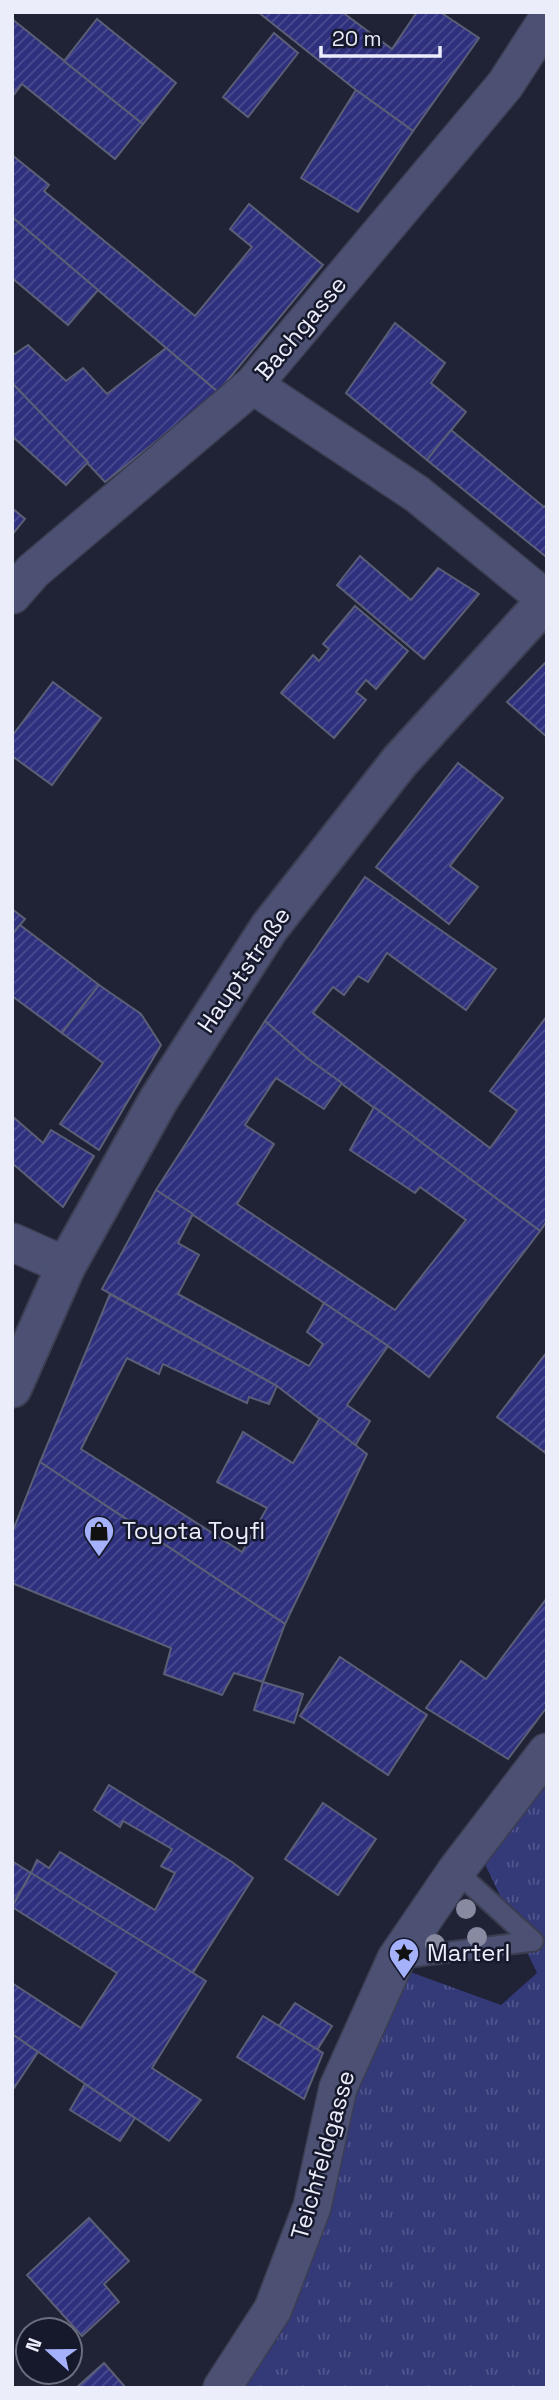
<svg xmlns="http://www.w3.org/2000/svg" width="559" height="2400" viewBox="0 0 559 2400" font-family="'Space Grotesk',sans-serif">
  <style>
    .grass { fill: url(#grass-tufts) }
    .building { fill: url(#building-hatch); stroke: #5b5f76; stroke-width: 2 }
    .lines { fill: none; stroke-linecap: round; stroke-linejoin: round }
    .service-casing { stroke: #3c3e52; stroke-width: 23 }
    .minor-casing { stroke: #3c3e52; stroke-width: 40 }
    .tertiary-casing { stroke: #3c3e52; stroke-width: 42 }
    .service { stroke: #4c5174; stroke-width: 19 }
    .minor { stroke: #4c5174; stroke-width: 37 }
    .tertiary { stroke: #4c5174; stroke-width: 38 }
    .tree { fill: #878aa0 }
    .labels { text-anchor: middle; stroke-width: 5; stroke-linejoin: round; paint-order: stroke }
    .street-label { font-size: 24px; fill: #ebedfb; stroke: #16192b }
    .poi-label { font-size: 24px; fill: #ebedfb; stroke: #16192b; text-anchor: start }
  </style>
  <defs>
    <pattern id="grass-tufts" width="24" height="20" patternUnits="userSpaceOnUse" patternTransform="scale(1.75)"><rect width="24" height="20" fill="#343978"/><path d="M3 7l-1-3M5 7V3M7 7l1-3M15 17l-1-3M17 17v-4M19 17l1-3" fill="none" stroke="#52568c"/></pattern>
    <pattern id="building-hatch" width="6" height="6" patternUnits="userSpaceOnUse" patternTransform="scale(1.75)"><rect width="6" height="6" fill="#2e2f7d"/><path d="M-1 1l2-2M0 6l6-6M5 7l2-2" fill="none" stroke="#4c4d90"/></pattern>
  </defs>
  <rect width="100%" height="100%" fill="#202236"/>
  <path class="grass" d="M547 1775V2388H240L402 1969 501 2005 537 1973 483 1860Z"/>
  <g class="building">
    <path d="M258 12H342L392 49 417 12H440L479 38 413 131 356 90Z"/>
    <path d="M12 19 143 124 115 159 22 84 12 97Z"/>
    <path d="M97 19 176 83 143 124 64 61Z"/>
    <path d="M274 33 298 53 248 117 223 97Z"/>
    <path d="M356 90 413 131 358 212 301 178Z"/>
    <path d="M12 155 49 185 44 191 195 316 252 247 230 229 249 204 323 265 218 392 12 217Z"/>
    <path d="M12 217 98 290 68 325 12 278Z"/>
    <path d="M395 323 445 363 431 383 466 412 427 460 346 393Z"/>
    <path d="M28 345 66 381 83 368 107 394 166 348 218 392 105 482 12 383V356Z"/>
    <path d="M12 383 88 462 66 485 12 436Z"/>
    <path d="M451 430 544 507 547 504V554L545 556 427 460Z"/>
    <path d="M12 508 25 519 12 535Z"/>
    <path d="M360 556 411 600 438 568 479 594 424 659 337 585Z"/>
    <path d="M355 606 408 651 376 689 366 680 356 692 366 700 334 738 281 693 313 655 319 661 329 649 323 644Z"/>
    <path d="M547 661V737L507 702Z"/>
    <path d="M53 682 101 718 52 785 12 756V736Z"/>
    <path d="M458 763 503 798 450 866 478 887 449 924 376 867Z"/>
    <path d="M365 877 496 969 466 1010 387 953 368 982 358 976 344 995 333 987 313 1013 490 1148 517 1111 490 1091 547 1016V1221L540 1231 307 1058 265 1021Z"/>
    <path d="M12 909 25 919 12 935Z"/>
    <path d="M20 925 99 985 62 1033 12 996V935Z"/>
    <path d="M99 985 141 1014 161 1045 99 1150 60 1124 103 1063 62 1033Z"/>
    <path d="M265 1021 307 1058 342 1083 324 1109 276 1078 245 1125 274 1144 237 1204 395 1310 466 1220 420 1187 415 1193 350 1150 374 1107 540 1231 429 1377 388 1346 156 1190Z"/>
    <path d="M12 1116 43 1143 51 1130 94 1156 63 1207 12 1163Z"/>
    <path d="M156 1190 193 1214 178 1243 199 1255 178 1294 309 1366 323 1344 307 1332 324 1303 388 1346 347 1405 370 1421 355 1446 277 1386 102 1289Z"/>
    <path d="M110 1294 277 1386 269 1404 249 1397 247 1403 163 1364 159 1374 127 1358 81 1449 242 1552 267 1508 217 1482 243 1432 293 1463 320 1418 367 1454 285 1624 40 1462Z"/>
    <path d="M547 1352V1454L497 1417Z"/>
    <path d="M40 1462 285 1624 263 1682 234 1673 222 1695 164 1674 171 1648 12 1583V1533Z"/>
    <path d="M547 1598V1707L508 1759 426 1708 461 1661 486 1679Z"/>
    <path d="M340 1657 427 1715 388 1775 300 1716Z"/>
    <path d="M263 1682 303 1694 294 1723 254 1710Z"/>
    <path d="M109 1785 232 1862 253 1878 192 1974 31 1873 37 1860 49 1868 60 1852 155 1910 175 1873 161 1866 172 1849 123 1821 120 1827 94 1810Z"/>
    <path d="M323 1803 376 1839 338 1895 285 1859Z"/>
    <path d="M12 1861 31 1873 12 1906Z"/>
    <path d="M31 1873 206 1981 152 2068 201 2100 169 2141 12 2034V1983L81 2028 117 1973 12 1907Z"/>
    <path d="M295 2003 332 2026 317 2050 279 2026Z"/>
    <path d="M263 2016 323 2053 304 2099 237 2057Z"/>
    <path d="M12 2034 38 2052 12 2091Z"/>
    <path d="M85 2084 135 2118 120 2141 70 2110Z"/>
    <path d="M89 2218 129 2261 104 2284 119 2302 82 2336 27 2275Z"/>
    <path d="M104 2363 126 2388H76Z"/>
  </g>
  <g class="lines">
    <g class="service-casing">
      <g id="service">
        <path d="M456 1871 533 1941"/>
        <path d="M396 1959 533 1941"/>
      </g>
    </g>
    <g class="minor-casing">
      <g id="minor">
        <path d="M253 385 417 494 547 600"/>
        <path d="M12 595 33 571 253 385 505 85 547 20"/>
        <path d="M12 1242 66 1266"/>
        <path d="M222 2388 273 2309 312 2207 338 2088 396 1959 456 1871 547 1752"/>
      </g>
    </g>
    <g class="tertiary-casing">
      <path id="tertiary" d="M12 1388 66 1266 159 1099 269 928 400 761 547 600"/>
    </g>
    <use href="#service" class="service"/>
    <use href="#minor" class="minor"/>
    <use href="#tertiary" class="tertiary"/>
  </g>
  <g class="tree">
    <circle cx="466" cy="1909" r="10"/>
    <circle cx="477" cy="1937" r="10"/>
    <circle cx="435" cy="1944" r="10"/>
  </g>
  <defs>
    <g id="shop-pin" transform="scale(1.575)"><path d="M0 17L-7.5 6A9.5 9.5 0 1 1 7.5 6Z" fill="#a6b1fc" stroke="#16192b"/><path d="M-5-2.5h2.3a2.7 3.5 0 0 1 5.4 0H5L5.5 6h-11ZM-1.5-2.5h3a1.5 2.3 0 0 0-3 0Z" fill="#111"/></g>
    <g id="sight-pin" transform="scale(1.575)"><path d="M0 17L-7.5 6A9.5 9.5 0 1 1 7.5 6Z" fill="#a6b1fc" stroke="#16192b"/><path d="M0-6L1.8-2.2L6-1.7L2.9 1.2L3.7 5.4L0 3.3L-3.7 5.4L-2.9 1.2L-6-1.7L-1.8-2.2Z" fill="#111"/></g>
  </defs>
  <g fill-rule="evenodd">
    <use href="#shop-pin" x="99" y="1531"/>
    <use href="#sight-pin" x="404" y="1953"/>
  </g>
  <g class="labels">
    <g class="street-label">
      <text transform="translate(301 328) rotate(-50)" y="8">Bachgasse</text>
      <text transform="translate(244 970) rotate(-56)" y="8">Hauptstraße</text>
      <text transform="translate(323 2155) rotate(-74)" y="8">Teichfeldgasse</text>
    </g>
    <g class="poi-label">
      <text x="122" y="1539">Toyota Toyfl</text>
      <text x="427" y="1961">Marterl</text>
    </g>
  </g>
  <rect width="559" height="2400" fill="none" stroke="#ebedfb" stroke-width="28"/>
  <g transform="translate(49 2351) rotate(291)"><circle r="33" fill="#16192b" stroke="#6b6e7e" stroke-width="2"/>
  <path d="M0-5L12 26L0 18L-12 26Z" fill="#a6b1fc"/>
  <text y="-10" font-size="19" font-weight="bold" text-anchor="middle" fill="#ebedfb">N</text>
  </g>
  <path d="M321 46v10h119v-10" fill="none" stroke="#ebedfb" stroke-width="3.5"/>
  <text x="332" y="46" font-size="21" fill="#ebedfb" stroke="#16192b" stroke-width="5" paint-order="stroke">20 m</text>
</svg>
